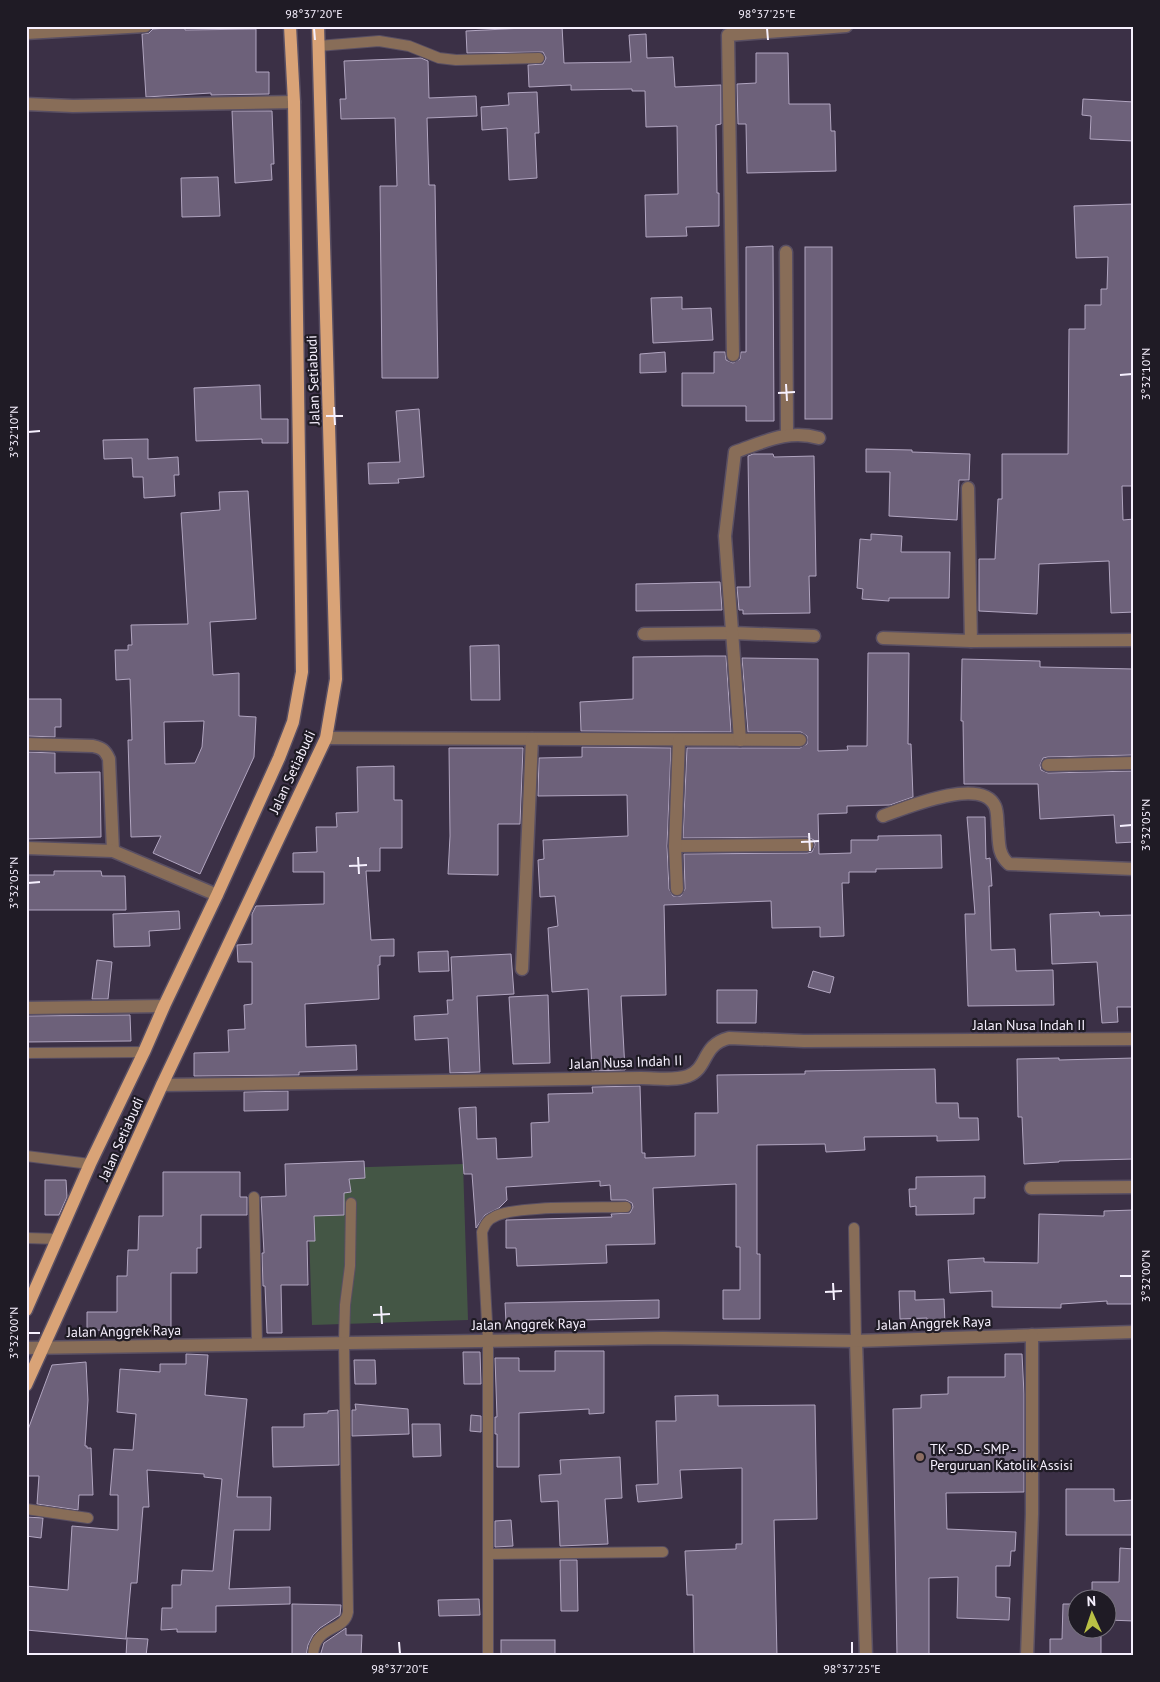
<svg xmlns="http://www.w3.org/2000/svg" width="1160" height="1682" viewBox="0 0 1160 1682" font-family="'PT Sans',sans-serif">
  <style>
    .green { fill: #445645 }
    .building { fill: #6d617a; stroke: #b1a5c0; fill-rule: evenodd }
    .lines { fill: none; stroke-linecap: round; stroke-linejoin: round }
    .lane-casing { stroke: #594f63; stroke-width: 12 }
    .street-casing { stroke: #594f63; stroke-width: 15 }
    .primary-casing { stroke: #594f63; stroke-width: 15 }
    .lane { stroke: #886d58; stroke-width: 10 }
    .street { stroke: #886d58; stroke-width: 12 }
    .primary { stroke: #d9a377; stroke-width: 12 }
    .ticks { fill: none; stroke: #f6f0fe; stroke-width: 2 }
    .education-dot { fill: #8d6e63; stroke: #1f1b25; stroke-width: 2 }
    .labels { text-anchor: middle; stroke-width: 4.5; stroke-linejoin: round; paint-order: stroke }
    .street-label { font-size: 14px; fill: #f6f0fe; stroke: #1f1b25 }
    .poi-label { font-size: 14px; fill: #f6f0fe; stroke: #1f1b25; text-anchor: start }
    .neatline { fill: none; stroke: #f6f0fe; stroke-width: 2 }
    .ticks-label { font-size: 12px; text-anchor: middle; fill: #f6f0fe }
  </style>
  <rect width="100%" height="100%" fill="#3b3046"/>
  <path class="green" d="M463 1164 468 1320 312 1325 307 1169Z"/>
  <g class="building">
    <path d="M562 26 564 63 631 62 629 35 646 34 647 58 673 57 675 87 721 85V124L716 125 717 193H719V226L686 227 687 236 646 237 645 195 678 194 677 126 646 127 645 91H632V89L571 90V85L529 87 528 65 543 64 546 58 543 52 467 53 466 31Z"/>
    <path d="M185 27V30L256 29V72H269V94L211 95V93L146 97 142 34 149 33 153 29Z"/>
    <path d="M756 53H788L789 104H830L831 131H835L836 171 747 173 746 124H738L737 84 756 83Z"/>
    <path d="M421 58 428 61 429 98 476 96 477 116 427 118 429 185H435L438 378H382L380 186H397L395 118 341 119 340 99H346L344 61Z"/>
    <path d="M537 92 539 133H535L537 178 509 180 507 128 482 130 481 107 509 105 508 93Z"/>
    <path d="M1083 99 1134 102V141L1090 139 1091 116 1082 115Z"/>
    <path d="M232 111H272L274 164H271L272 180 235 183Z"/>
    <path d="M218 177 220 216 182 217 181 178Z"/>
    <path d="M1134 204V256H1132L1134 289V486H1122L1123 520 1134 519V612L1111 613 1109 561 1039 564 1037 614 979 611V559H995L998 499H1002V454H1068L1069 329H1085V305H1101V289H1107L1108 257 1076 258 1074 206Z"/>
    <path d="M773 246 774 421H746V406H682V373H714V352H725L726 360 733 363 740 359 741 352H746V247Z"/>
    <rect x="805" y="247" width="27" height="172"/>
    <path d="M682 297V309L711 308 713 340 653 343 651 298Z"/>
    <path d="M665 352 666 372 640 373V354Z"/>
    <path d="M260 385 261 419H288V443H262V439L196 441 194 388Z"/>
    <path d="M419 409 424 477 398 479 399 483 369 484 368 463 400 462 396 411Z"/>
    <path d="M148 439V459L178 457 179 475H174L175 496 144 498 143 477H133L132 458 104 459 103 440Z"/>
    <path d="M866 449 912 450V452L970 454 969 480H959L957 520 889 516 890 472H866Z"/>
    <path d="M753 454H773L774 457 814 456 816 576H809L810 613 743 614V610H739L737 587H750L748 456Z"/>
    <path d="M248 491 256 619 210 622 213 675 239 673V716L256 717 254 757 200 874 153 853 161 836 131 837 128 740H132L130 679 116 680 115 650H128V645H132L131 625 188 624 181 513 220 510 219 492ZM204 721 202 747 195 763 165 764 164 722Z"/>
    <path d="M871 534 902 536 901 552H950L949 598H889V601L862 599 863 589 857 588 860 539 871 540Z"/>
    <path d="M720 582 722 610 636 611V584Z"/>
    <path d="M499 645 500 700H471L470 646Z"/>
    <path d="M868 653H909L908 744H911L913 797 890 805 847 806V813L818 814 819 854 851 853V840H878V836L941 835 942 868 876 869V872H849V883H842L844 936 820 937V927L772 928 771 901 664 905 666 995 621 996 625 1070 592 1071 588 989 552 992 548 928 558 926 555 896 540 897 538 860 544 859 543 840 628 836 627 795 538 796 539 758 582 757V747L671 748 667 846 669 889 673 896H681L685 889 684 854 807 853 812 852 815 845 814 840 807 837 683 838 687 748H800L807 744V736L801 732H748L742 658 818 659V751L848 750 847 746H867Z"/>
    <path d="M705 656H726L731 732 581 731 580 702 633 699V657Z"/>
    <path d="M962 659 1040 661V667L1134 669V755L1048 757 1043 758 1040 765 1041 770 1048 773 1134 771V842L1116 843 1114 815 1040 819 1038 784H964L963 721H961Z"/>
    <path d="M26 699H61V727H55V737L26 736Z"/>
    <path d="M449 748H523L520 824H498V875L448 874 450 836Z"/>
    <path d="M26 752 55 753V773L100 772 101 837 26 839Z"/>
    <path d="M394 766V800H402V848H380V871H366L371 940 394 939V956H380V965H378L379 999 305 1004 306 1047 356 1045 357 1070 299 1072V1075L194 1076V1053L229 1052 228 1030 245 1029 244 1005 252 1004V962H238L237 945 252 944V914L256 906 324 904V872H293V853L317 852 316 827H337L336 813 358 812 357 767Z"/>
    <path d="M967 817H985L986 859 990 858 992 886H989L991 950 1015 949 1016 971 1053 970 1054 1005 968 1006 965 914H975Z"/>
    <path d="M54 871H101L102 876H125L126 910H27V875H54Z"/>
    <path d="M179 911 180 929 149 931 150 946 114 947 113 914Z"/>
    <path d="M1099 912 1100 916 1134 915V1007H1117L1118 1022 1102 1023 1097 962 1052 964 1050 914Z"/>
    <path d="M448 951 449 971 419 972 418 952Z"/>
    <path d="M511 954 514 994 477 996 480 1072 450 1073 448 1038 415 1040 414 1016 448 1014 447 1000H453L451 957Z"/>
    <path d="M97 960 112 962 108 999H92Z"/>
    <path d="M813 971 834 977 830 993 808 987Z"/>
    <path d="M717 990H757L756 1023H717Z"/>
    <path d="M548 995 550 1063 513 1064 509 997Z"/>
    <path d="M130 1015 131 1041 26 1042V1016Z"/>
    <path d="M1059 1058V1060L1134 1058V1159L1059 1161V1162L1024 1164 1022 1117H1018L1017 1059Z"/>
    <path d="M935 1069 936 1103H958L959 1118H978L979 1140 937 1141V1136L864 1137 865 1150 826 1152 825 1144 757 1145V1254H760V1319H723V1290H740V1247H736V1184L653 1188 655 1244 606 1245 607 1263 517 1266 516 1248H506V1220L612 1217 611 1214 630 1213 633 1207 632 1203 626 1200H611L610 1185 600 1186V1181L506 1187 507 1200 499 1208 485 1215 476 1228 472 1174H464L459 1108 476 1107 477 1139 496 1138 497 1159 532 1157 531 1123 549 1122 548 1094 593 1093 592 1087 640 1086 642 1153H645V1158L695 1156V1113H718L717 1075 805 1074V1071Z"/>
    <path d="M288 1091V1110L244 1111V1092Z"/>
    <path d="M364 1161 365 1178 349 1179 351 1192 344 1193V1215L314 1216 315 1241H307L308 1285H281L282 1333H267L265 1286H263L262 1253H264L261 1197 286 1196 285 1164Z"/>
    <path d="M163 1172H240V1197H247V1215H201V1248H197V1273H171V1331L87 1330V1312H117V1276H127L128 1250H138L139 1216H163Z"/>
    <path d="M985 1176V1198H974V1214L916 1215V1206L910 1207 909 1189H916V1177Z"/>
    <path d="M45 1180H66L67 1197 59 1215H45Z"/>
    <path d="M1134 1210V1304H1107V1301L1061 1304V1308L992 1307V1291L950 1293 948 1260 984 1258V1262L1038 1263 1039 1214 1104 1216V1211Z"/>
    <path d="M899 1291H915V1300L944 1299 945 1324 927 1325V1318L900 1319Z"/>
    <path d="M659 1300V1318L506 1322 505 1303Z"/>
    <path d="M555 1351H604V1413L589 1414V1409L519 1413V1467H497V1434H495V1417H497L495 1358H519V1371H555Z"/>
    <path d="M463 1352H480L481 1384H464Z"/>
    <path d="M186 1354 208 1355 205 1395 247 1399 237 1497H271L270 1530H234L229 1589 290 1587V1604L216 1606V1632H177V1629L161 1630 162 1608H172V1585H181L182 1570 213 1571 222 1479 204 1477V1474L147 1470 149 1507H143L137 1583H131L126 1639 26 1630V1586L68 1590 72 1526 118 1530V1495H110L114 1449 133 1450 136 1414 117 1412 120 1369 160 1372V1364H186Z"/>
    <path d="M1005 1354H1022L1024 1394V1492L946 1493 947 1529 1016 1532 1015 1551H1011L1010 1566H996V1597L1010 1598 1009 1620 957 1618 958 1577 929 1578V1656H897L893 1409 921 1408V1395L948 1394V1377H1005Z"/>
    <path d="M354 1360H375L376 1384H355Z"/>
    <path d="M86 1362 88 1400 85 1446H87V1448H91L93 1495H79L78 1510 37 1504 39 1476H26V1435L52 1365Z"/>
    <path d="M718 1395V1406L815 1405 817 1519 774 1520 777 1656H694L693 1595H687L685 1551 736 1549V1544H742V1468L680 1470 682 1498 638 1502 636 1485 658 1484 656 1421H676L675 1396Z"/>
    <path d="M355 1404 408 1409 409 1434 352 1436V1410H356Z"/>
    <path d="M338 1410 339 1465 273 1467 272 1427H304V1414L328 1413V1411Z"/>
    <path d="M471 1415 481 1416V1432L470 1431Z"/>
    <path d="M412 1424H440L441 1456 413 1457Z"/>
    <path d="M620 1457 622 1498 605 1499 608 1544 560 1546 558 1501 541 1502 539 1475 561 1474 560 1460Z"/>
    <path d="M1066 1489H1114V1501L1134 1500V1535H1066Z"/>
    <path d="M26 1517 43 1518 41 1538 26 1536Z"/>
    <path d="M511 1520 513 1546 495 1547V1521Z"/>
    <path d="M1120 1548 1134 1549V1621L1108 1620V1600H1092V1582H1119Z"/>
    <path d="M560 1560H577L578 1611H561Z"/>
    <path d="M479 1599 480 1615 439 1616 438 1600Z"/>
    <path d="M292 1604 341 1605 340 1615 320 1628 313 1635 308 1645 306 1656H292Z"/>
    <path d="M1063 1604H1078V1630H1101V1656H1050V1639H1062Z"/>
    <path d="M346 1628V1635H362L361 1656H320L324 1643Z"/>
    <path d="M127 1638 148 1639 146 1656H126Z"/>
    <rect x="501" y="1640" width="54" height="16"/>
  </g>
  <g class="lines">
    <g class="lane-casing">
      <g id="lane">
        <path d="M318 46 379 41 409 46 439 58 456 60 539 58"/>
        <path d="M26 1053 144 1052"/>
        <path d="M26 1156 90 1164"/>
        <path d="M254 1197 257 1344"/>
        <path d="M854 1228 856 1341"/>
        <path d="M26 1238 58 1239"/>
        <path d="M26 1509 88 1518"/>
        <path d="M488 1554 663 1552"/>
        <path d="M313 1656C314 1625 345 1632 348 1612L344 1342 345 1305 350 1266 351 1203"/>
        <path d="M488 1656V1340L482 1232C485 1225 487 1220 494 1217 513 1205 599 1208 626 1207"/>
      </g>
    </g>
    <g class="street-casing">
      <g id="street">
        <path d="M26 33 145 26"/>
        <path d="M26 104 73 106 294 102"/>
        <path d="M786 252 787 435"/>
        <path d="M733 355 728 35 846 26"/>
        <path d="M968 488 971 641"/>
        <path d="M644 634 733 633 814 636"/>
        <path d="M883 638 971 641 1134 640"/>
        <path d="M326 738 800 740"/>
        <path d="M740 740 725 536 735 452C764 442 788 429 819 438"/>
        <path d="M26 744 93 746C102 748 105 750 109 759L113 851"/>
        <path d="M1048 765 1134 763"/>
        <path d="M883 816C905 808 981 776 995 806 998 812 997 823 998 829 999 843 998 855 1009 864L1134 869"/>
        <path d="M675 846 807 845"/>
        <path d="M26 848 113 851 217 895"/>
        <path d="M677 889 675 846 679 740"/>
        <path d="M522 969 532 739"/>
        <path d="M26 1008 164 1006"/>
        <path d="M162 1085 641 1078C656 1078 674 1081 688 1076 709 1068 701 1045 729 1038L804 1041 1134 1039"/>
        <path d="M1031 1188 1134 1187"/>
        <path d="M856 1341 866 1656"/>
        <path d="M26 1348 663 1338 856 1341 1134 1332"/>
        <path d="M1027 1656 1032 1514V1335"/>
      </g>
    </g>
    <g class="primary-casing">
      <g id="primary">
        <path d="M26 1310 90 1164 144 1052 164 1006 217 895 279 758 293 722 302 672 294 102 290 26"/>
        <path d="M26 1385 162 1085 326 738 336 679 318 26"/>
      </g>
    </g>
    <use href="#lane" class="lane"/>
    <use href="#street" class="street"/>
    <use href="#primary" class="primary"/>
  </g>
  <path class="ticks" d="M314 28 315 40M767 28 768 40M1120 375 1132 374M786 384 787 401M778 393 795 392M334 407 335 425M326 416H343M28 432 40 431M1120 826 1132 825M809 833 810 851M801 842 819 841M358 857 359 874M349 866 367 865M28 883 40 882M1120 1276H1132M833 1283 834 1300M825 1292 842 1291M381 1306 382 1324M373 1315 390 1314M28 1333H40M399 1642 400 1654M852 1642V1654"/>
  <circle class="education-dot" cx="920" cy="1457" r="5"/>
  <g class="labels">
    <g class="street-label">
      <text transform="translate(313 380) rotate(-92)" y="5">Jalan Setiabudi</text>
      <text transform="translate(292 772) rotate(-65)" y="5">Jalan Setiabudi</text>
      <text x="1029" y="1030">Jalan Nusa Indah II</text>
      <text transform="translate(626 1062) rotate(-2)" y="5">Jalan Nusa Indah II</text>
      <text transform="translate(121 1139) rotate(-66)" y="5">Jalan Setiabudi</text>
      <text transform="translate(934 1323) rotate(-2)" y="5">Jalan Anggrek Raya</text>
      <text transform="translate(529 1324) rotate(-1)" y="5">Jalan Anggrek Raya</text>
      <text transform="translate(124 1331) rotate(-1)" y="5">Jalan Anggrek Raya</text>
    </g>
    <g class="poi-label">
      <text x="930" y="1454">TK - SD - SMP -<tspan x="930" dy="16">Perguruan Katolik Assisi</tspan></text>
    </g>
  </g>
  <rect width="1160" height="1682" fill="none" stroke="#1f1b25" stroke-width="55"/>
  <g transform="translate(1092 1614) rotate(357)"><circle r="24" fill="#1f1b25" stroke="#75707c"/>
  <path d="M0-4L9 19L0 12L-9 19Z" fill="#bac045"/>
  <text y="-8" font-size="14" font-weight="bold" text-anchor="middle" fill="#f6f0fe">N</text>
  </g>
  <rect x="28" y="28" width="1104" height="1626" class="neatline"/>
  <g class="ticks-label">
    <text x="314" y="18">98°37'20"E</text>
    <text x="767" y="18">98°37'25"E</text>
    <text transform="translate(1146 374) rotate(-90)" y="4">3°32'10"N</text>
    <text transform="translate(14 432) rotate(-90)" y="4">3°32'10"N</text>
    <text transform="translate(1146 825) rotate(-90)" y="4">3°32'05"N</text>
    <text transform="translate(14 883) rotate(-90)" y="4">3°32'05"N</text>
    <text transform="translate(1146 1276) rotate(-90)" y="4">3°32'00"N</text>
    <text transform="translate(14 1333) rotate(-90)" y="4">3°32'00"N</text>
    <text x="400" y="1673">98°37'20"E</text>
    <text x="852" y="1673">98°37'25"E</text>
  </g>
</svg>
